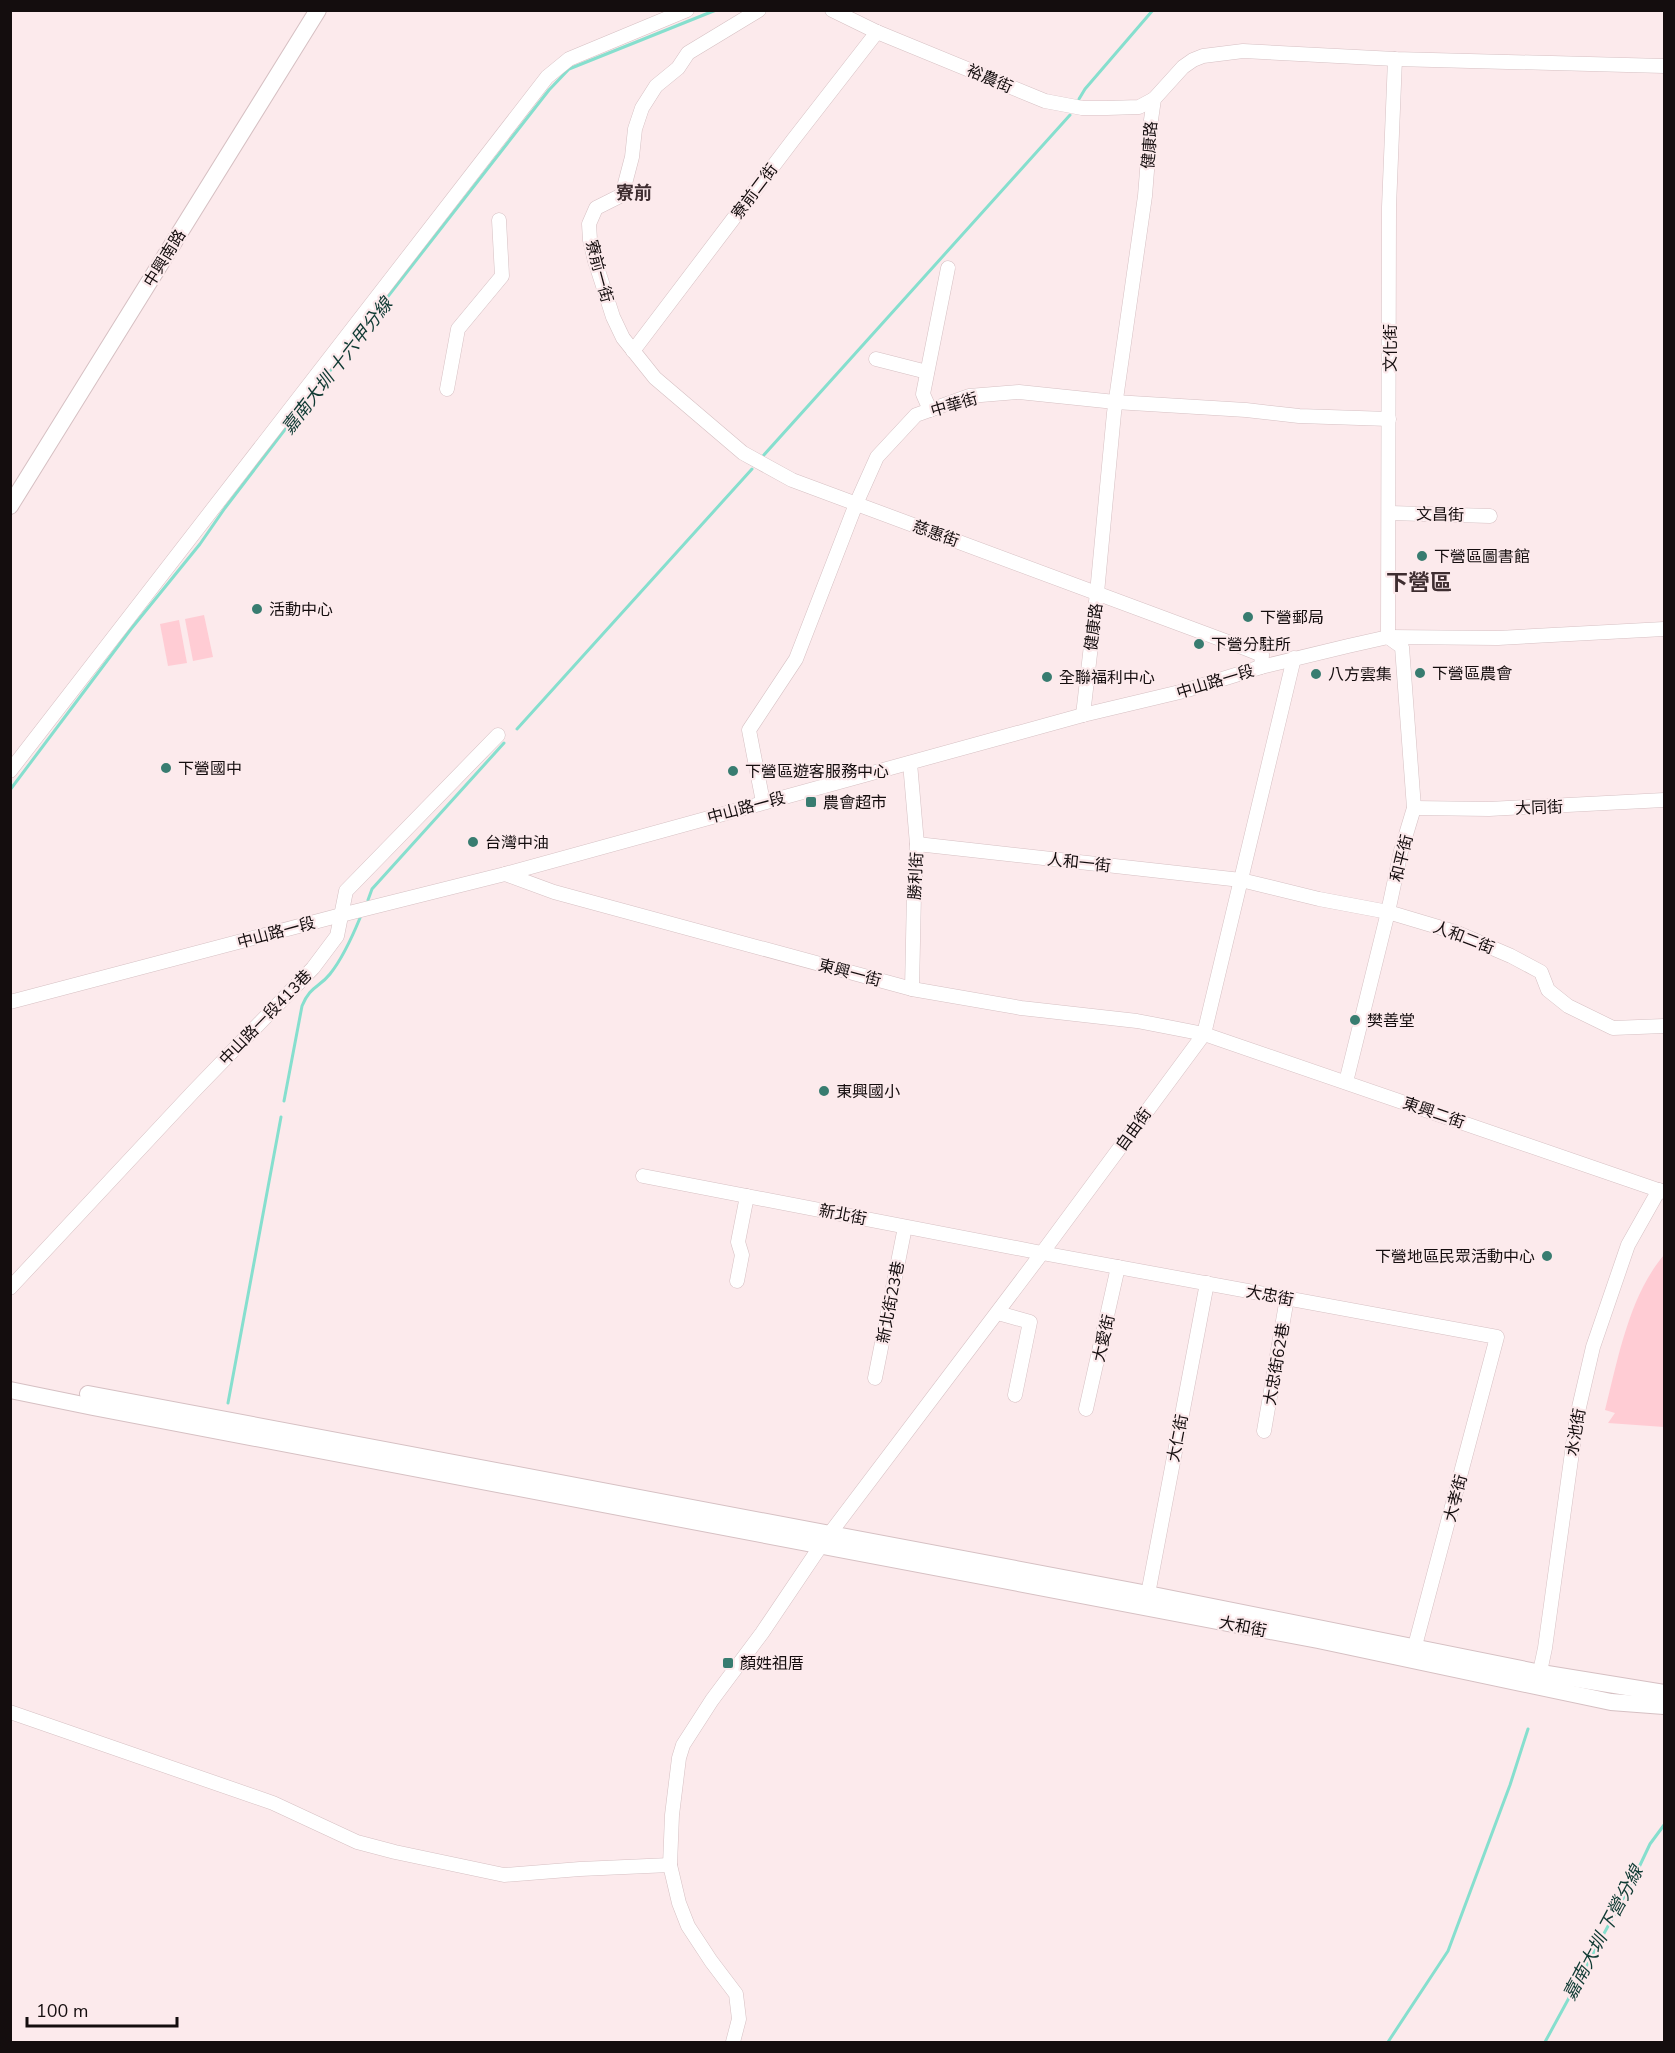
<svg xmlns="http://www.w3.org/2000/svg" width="1675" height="2053" viewBox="0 0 1675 2053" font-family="'Nunito Sans','Noto Sans TC',sans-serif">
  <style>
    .green { fill: #ffccd4 }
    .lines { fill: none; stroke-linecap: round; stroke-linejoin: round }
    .stream { stroke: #86dfce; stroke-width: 3 }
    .minor-casing { stroke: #d6c0c3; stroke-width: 15 }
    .major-casing { stroke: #d6c0c3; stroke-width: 18 }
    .minor { stroke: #fff; stroke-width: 14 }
    .major { stroke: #fff; stroke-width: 16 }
    .poi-dot { fill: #387c70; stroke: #fceaec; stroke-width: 2 }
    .labels { text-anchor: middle; stroke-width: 4.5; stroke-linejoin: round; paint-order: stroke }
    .street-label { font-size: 16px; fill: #140d0e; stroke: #fceaec }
    .poi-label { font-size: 16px; fill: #140d0e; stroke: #fceaec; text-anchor: start }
    .neighbourhood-label { font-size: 18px; font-weight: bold; fill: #3e2d30; stroke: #fceaec }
    .water-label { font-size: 18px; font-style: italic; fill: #0e3932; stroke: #fceaec }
    .district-label { font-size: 22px; font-weight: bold; fill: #3e2d30; stroke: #fceaec }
  </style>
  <rect width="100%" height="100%" fill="#fceaec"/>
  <g class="green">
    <path d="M204 615 213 657 193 661 185 619Z"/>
    <path d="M179 620 187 663 168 666 160 624Z"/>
    <path d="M1664 1255V1427L1608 1423 1615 1413 1605 1410C1618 1359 1629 1296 1664 1255Z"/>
  </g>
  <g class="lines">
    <g class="stream">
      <path d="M1079 99 1085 89 1153 10"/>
      <path d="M763 456 1070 115"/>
      <path d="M517 729 752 469"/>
      <path d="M10 790 131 629 200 544 225 508 329 372 549 90 569 69 716 10"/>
      <path d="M368 900 372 889 504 743"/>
      <path d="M284 1101 302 1006C310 986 319 988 330 974 342 959 353 935 360 918"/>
      <path d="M228 1403 281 1117"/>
      <path d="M1388 2042 1448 1951 1510 1785 1528 1729"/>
      <path d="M1545 2042 1632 1882 1650 1844 1664 1825"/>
    </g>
    <g class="minor-casing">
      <g id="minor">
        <path d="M759 10 688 53 678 68 656 86 642 108 635 129 632 157 622 195 596 208 589 224 590 240 595 261 613 317 623 338 655 378 743 453 792 480 1247 649 1262 655 1261 667"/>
        <path d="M832 10 877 32 1045 101 1082 108H1107L1139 107 1154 99"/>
        <path d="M633 351 793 140 877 32"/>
        <path d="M876 359 927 372"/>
        <path d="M447 389 458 329 502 276 499 220"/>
        <path d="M930 410 923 394 948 268"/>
        <path d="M1390 513 1490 516"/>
        <path d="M1388 637 1389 207 1395 59"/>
        <path d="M1083 715 1097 593 1114 413 1145 196 1151 120 1154 99 1183 67 1193 60 1203 56 1243 51 1395 59 1664 66"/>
        <path d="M910 763 917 844 914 893 912 989"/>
        <path d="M10 771 547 77 569 59 687 10"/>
        <path d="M763 802 749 730 796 659 856 504 877 457 916 415 969 396 1019 392 1115 402 1246 410 1299 416 1389 419"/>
        <path d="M1414 808 1489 809 1664 800"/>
        <path d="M917 844 1241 880 1319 899 1388 912 1455 932 1511 956 1541 972 1548 990 1568 1006 1613 1028 1664 1026"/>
        <path d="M505 874 554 892 912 989 1021 1008 1137 1021 1204 1034 1664 1192"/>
        <path d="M10 1002 341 915 505 874 1083 715 1184 691 1261 667 1348 646 1388 637 1498 638 1664 629"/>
        <path d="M1346 1082 1388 912 1401 851 1414 808 1402 647 1388 637"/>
        <path d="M643 1176 1042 1253 1497 1337 1412 1657"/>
        <path d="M737 1281 742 1255 738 1242 747 1196"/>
        <path d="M10 1288 193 1092 313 968 337 936 346 891 498 735"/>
        <path d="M998 1313 1030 1322 1015 1395"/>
        <path d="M875 1378 905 1227"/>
        <path d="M1086 1409 1118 1267"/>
        <path d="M1264 1431 1287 1298"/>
        <path d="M1148 1594 1207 1283"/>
        <path d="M1538 1681 1545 1648 1577 1416 1593 1347 1628 1245 1659 1190"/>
        <path d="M10 1712 273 1803 357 1842 395 1852 504 1875 580 1869 670 1865"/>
        <path d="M733 2042 739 2019 736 1994 711 1961 688 1926 679 1903 670 1865 672 1815 679 1758 683 1745 712 1700 762 1633 822 1544 1042 1253 1204 1034 1294 658"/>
      </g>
    </g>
    <g class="major-casing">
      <g id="major">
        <path d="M10 506 318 10"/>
        <path d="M10 1390 93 1407 1318 1640 1611 1702 1664 1706"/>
        <path d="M88 1394 1148 1594 1541 1673 1664 1693"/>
      </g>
    </g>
    <use href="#minor" class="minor"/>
    <use href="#major" class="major"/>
  </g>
  <g class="poi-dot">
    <circle cx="1422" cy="556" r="6"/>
    <circle cx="257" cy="609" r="6"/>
    <circle cx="1248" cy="617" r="6"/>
    <circle cx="1199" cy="644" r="6"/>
    <circle cx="1420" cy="673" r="6"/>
    <circle cx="1316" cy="674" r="6"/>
    <circle cx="1047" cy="677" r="6"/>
    <circle cx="166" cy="768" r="6"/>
    <circle cx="733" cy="771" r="6"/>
    <rect x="805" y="796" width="12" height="12" rx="3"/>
    <circle cx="473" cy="842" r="6"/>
    <circle cx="1355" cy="1020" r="6"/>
    <circle cx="824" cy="1091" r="6"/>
    <circle cx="1547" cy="1256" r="6"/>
    <rect x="722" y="1657" width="12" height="12" rx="3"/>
  </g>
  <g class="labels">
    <g class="street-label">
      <text transform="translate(990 78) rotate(23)" y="6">裕農街</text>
      <text transform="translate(1149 145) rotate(-86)" y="6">健康路</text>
      <text transform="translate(754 191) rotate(-53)" y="6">寮前二街</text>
      <text transform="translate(164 258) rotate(-58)" y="6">中興南路</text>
      <text transform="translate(600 271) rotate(75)" y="6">寮前一街</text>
      <text transform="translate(1390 348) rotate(-90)" y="6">文化街</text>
      <text transform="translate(954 404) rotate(-16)" y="6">中華街</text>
      <text transform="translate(1440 514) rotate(1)" y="6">文昌街</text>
      <text transform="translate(936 533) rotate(20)" y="6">慈惠街</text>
      <text transform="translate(1093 627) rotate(-83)" y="6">健康路</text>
      <text transform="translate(1215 681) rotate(-17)" y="6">中山路一段</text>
      <text transform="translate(746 807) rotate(-15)" y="6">中山路一段</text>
      <text transform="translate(1539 807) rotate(-2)" y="6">大同街</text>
      <text transform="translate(1401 858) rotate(-76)" y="6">和平街</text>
      <text transform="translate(1079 862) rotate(6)" y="6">人和一街</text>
      <text transform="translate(915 876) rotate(-87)" y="6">勝利街</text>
      <text transform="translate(276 932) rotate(-15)" y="6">中山路一段</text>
      <text transform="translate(1464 937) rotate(21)" y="6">人和二街</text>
      <text transform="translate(850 972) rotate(15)" y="6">東興一街</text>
      <text transform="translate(265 1017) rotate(-46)" y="6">中山路一段413巷</text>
      <text transform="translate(1434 1112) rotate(19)" y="6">東興二街</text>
      <text transform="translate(1133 1129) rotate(-54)" y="6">自由街</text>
      <text transform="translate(843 1214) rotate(11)" y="6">新北街</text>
      <text transform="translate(1270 1295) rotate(11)" y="6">大忠街</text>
      <text transform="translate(890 1302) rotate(-79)" y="6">新北街23巷</text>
      <text transform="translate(1103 1338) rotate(-77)" y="6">大愛街</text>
      <text transform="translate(1276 1364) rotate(-80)" y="6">大忠街62巷</text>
      <text transform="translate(1575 1432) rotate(-80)" y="6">水池街</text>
      <text transform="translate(1177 1438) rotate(-79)" y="6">大仁街</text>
      <text transform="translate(1455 1498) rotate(-75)" y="6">大孝街</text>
      <text transform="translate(1243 1626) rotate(11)" y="6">大和街</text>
    </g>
    <g class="poi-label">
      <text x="1434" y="562">下營區圖書館</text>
      <text x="269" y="615">活動中心</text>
      <text x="1260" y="623">下營郵局</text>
      <text x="1211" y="650">下營分駐所</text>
      <text x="1432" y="679">下營區農會</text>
      <text x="1328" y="680">八方雲集</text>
      <text x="1059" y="683">全聯福利中心</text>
      <text x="178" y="774">下營國中</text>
      <text x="745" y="777">下營區遊客服務中心</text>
      <text x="823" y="808">農會超市</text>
      <text x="485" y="848">台灣中油</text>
      <text x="1367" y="1026">樊善堂</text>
      <text x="836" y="1097">東興國小</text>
      <text x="1535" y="1262" text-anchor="end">下營地區民眾活動中心</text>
      <text x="740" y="1669">顏姓祖厝</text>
    </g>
    <g class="neighbourhood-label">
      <text x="634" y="199">寮前</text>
    </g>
    <g class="water-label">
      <text transform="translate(337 366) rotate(-52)" y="6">嘉南大圳 十六甲分線</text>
      <text transform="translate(1603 1933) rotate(-62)" y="6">嘉南大圳 下營分線</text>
    </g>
    <g class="district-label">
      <text x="1419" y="590">下營區</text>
    </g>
  </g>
  <rect width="1675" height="2053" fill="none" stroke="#140d0e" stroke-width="24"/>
  <path d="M27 2017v9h150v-9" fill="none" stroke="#140d0e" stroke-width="3"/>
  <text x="36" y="2017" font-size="18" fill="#140d0e" stroke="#fceaec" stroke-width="4.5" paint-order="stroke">100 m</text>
</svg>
